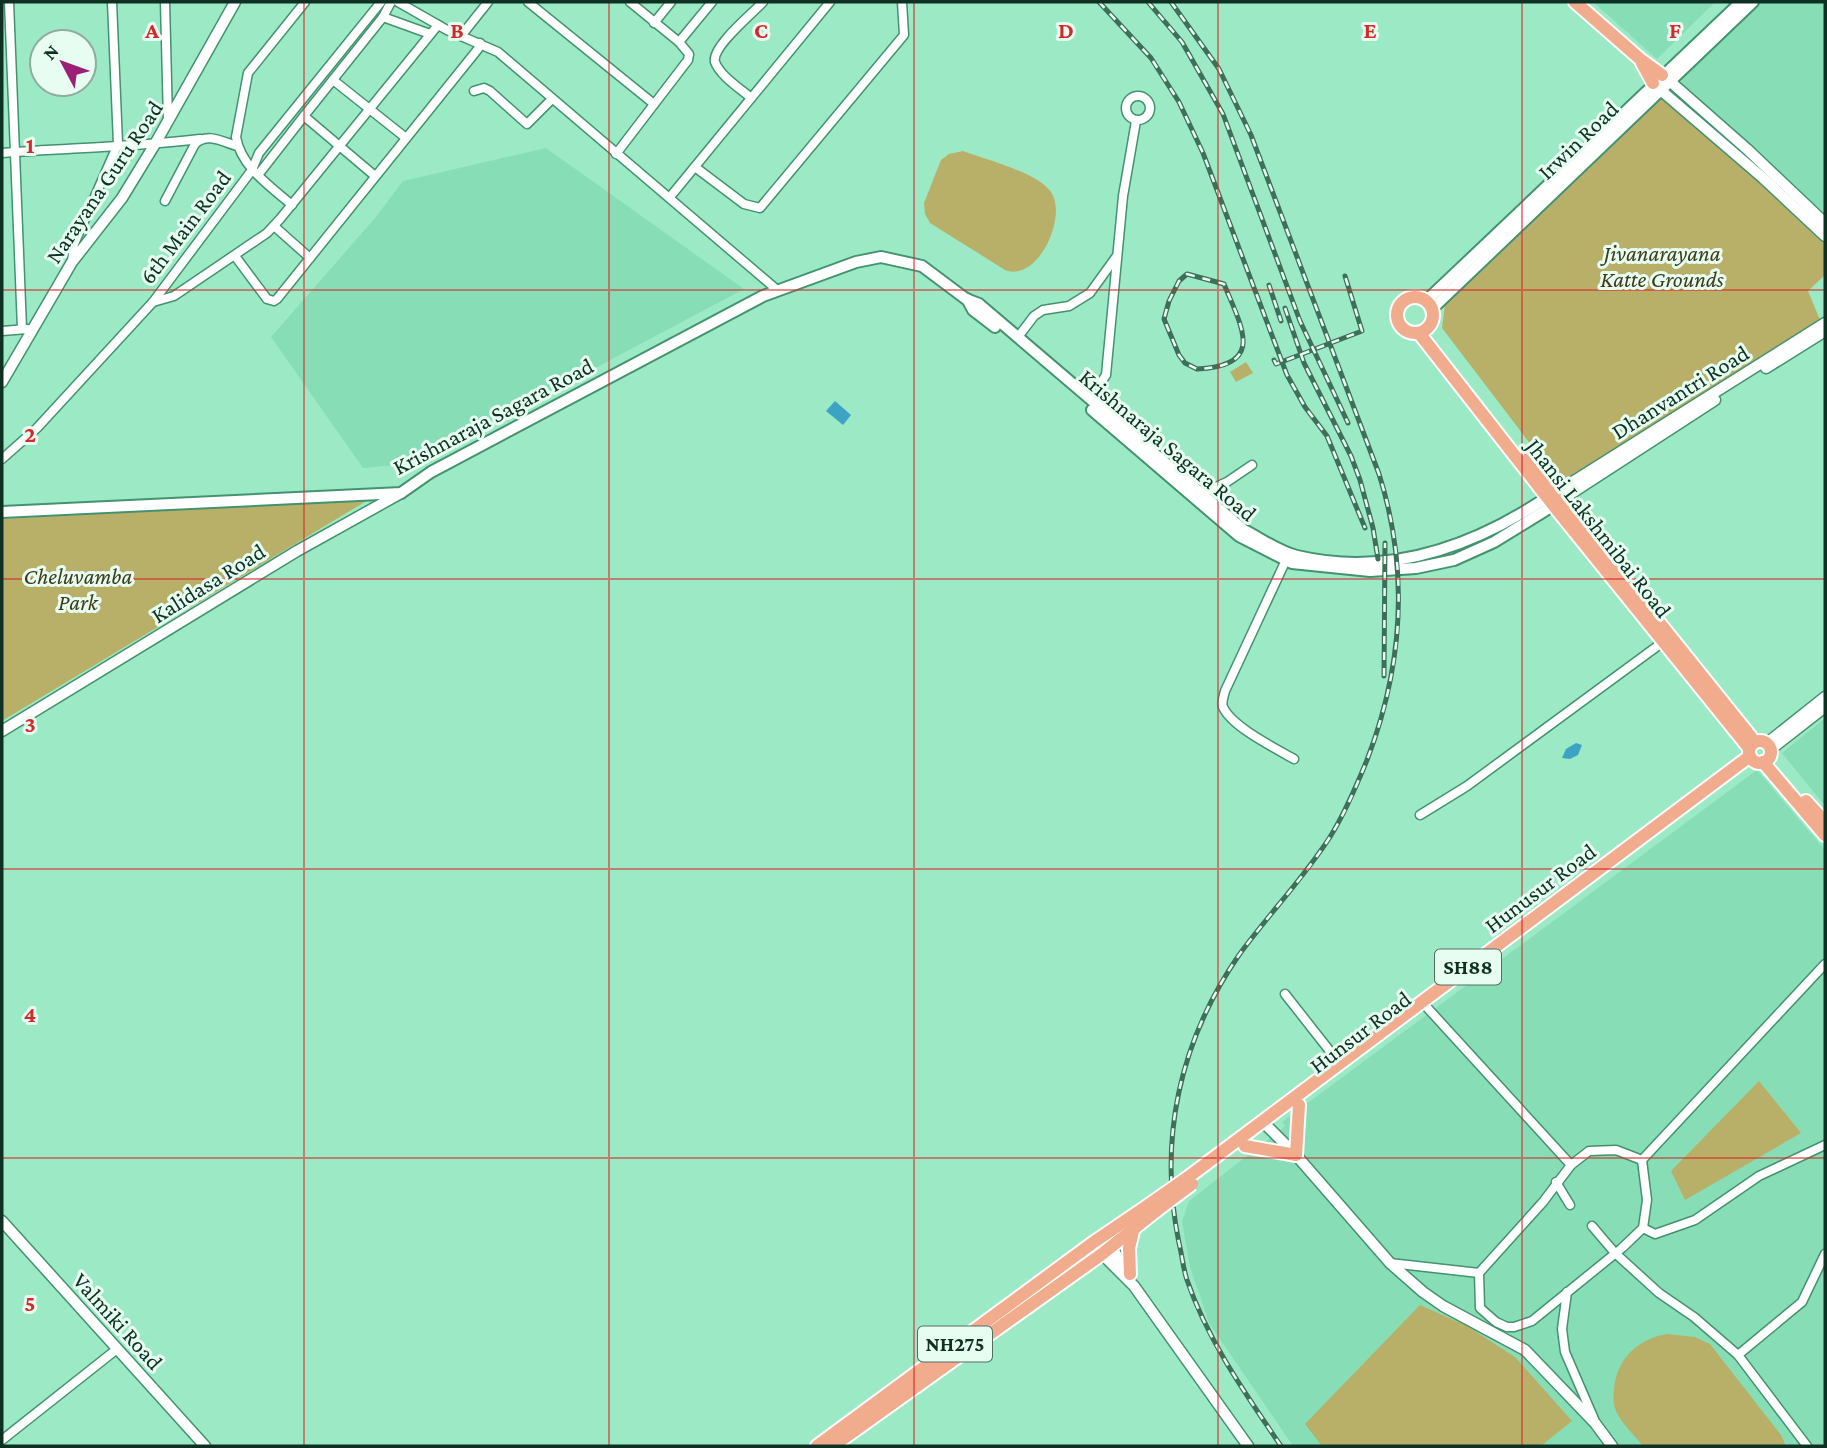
<svg xmlns="http://www.w3.org/2000/svg" width="1827" height="1448" viewBox="0 0 1827 1448" font-family="'Crimson Pro',serif">
  <style>
    .built { fill: #87deb6 }
    .green { fill: #b8b068 }
    .water { fill: #3da3c4 }
    .lines { fill: none; stroke-linecap: round; stroke-linejoin: round }
    .minor-casing { stroke: #439270; stroke-width: 11 }
    .tertiary-casing { stroke: #439270; stroke-width: 13 }
    .secondary-casing { stroke: #439270; stroke-width: 14 }
    .primary-casing { stroke: #fff; stroke-width: 16 }
    .minor { stroke: #fff; stroke-width: 8 }
    .tertiary { stroke: #fff; stroke-width: 10 }
    .secondary { stroke: #fff; stroke-width: 10 }
    .primary { stroke: #f1ac8e; stroke-width: 12 }
    .rail-casing { stroke: #3e6f59; stroke-width: 5 }
    .rail { stroke: #e7fdf2; stroke-width: 2.5; stroke-dasharray: 8; stroke-linecap: butt }
    .primary-bridge-casing { stroke: #fff; stroke-width: 16; stroke-linecap: butt }
    .primary-bridge { stroke: #f1ac8e; stroke-width: 12 }
    .grid { fill: none; stroke: #d62828; stroke-width: 2; stroke-opacity: 0.55 }
    .labels { text-anchor: middle; stroke-width: 6; stroke-linejoin: round; paint-order: stroke }
    .shield { fill: #e7fdf2; stroke: #506e61; stroke-width: 2 }
    .shield-label { font-size: 21px; font-weight: bold; fill: #0f3123 }
    .street-label { font-size: 23px; fill: #0f3123; stroke: #e7fdf2 }
    .park-label { font-size: 23px; font-style: italic; fill: #3f3b18; stroke: #e7fdf2 }
    .grid-label { font-size: 23px; text-anchor: middle; font-weight: bold; fill: #d62828; stroke: #e7fdf2; stroke-width: 6; stroke-linejoin: round; paint-order: stroke }
  </style>
  <rect width="100%" height="100%" fill="#9beac5"/>
  <g class="built">
    <path d="M1593 2H1715L1657 59Z"/>
    <path d="M1753 2H1825V213L1682 89 1681 70Z"/>
    <path d="M546 148 744 289 446 447 407 464 363 468 271 337 375 218 403 181Z"/>
    <path d="M1825 718V806L1782 753Z"/>
    <path d="M1757 770 1825 850V1446H1293L1209 1323 1190 1267 1182 1222 1189 1201 1285 1126 1282 1122Z"/>
  </g>
  <g class="green">
    <path d="M1660 88 1825 238V275L1808 291 1820 320 1560 483 1442 328 1446 296Z"/>
    <path d="M963 151C986 160 1037 172 1051 192 1068 216 1038 283 1005 270L930 223 925 214 924 203 941 160 949 154Z"/>
    <path d="M1246 362 1253 373 1236 382 1230 372Z"/>
    <path d="M368 500 2 721V519Z"/>
    <path d="M1759 1081 1801 1133 1685 1200 1671 1171Z"/>
    <path d="M1420 1305 1467 1326 1515 1357 1572 1421 1541 1446H1322L1305 1424Z"/>
    <path d="M1667 1334 1695 1337 1710 1344 1781 1435 1786 1446H1643C1635 1436 1621 1423 1616 1411 1613 1404 1613 1396 1614 1389 1617 1358 1638 1339 1667 1334Z"/>
  </g>
  <g class="water">
    <path d="M835 401 851 415 843 425 826 411Z"/>
    <path d="M1576 743 1582 745 1578 755 1570 759 1562 758 1566 749Z"/>
  </g>
  <g class="lines">
    <g class="minor-casing">
      <g id="minor">
        <path d="M9 2 22 329"/>
        <path d="M165 2 168 121"/>
        <path d="M398 2 447 30 498 52 776 289"/>
        <path d="M528 2 654 104"/>
        <path d="M383 17 391 2"/>
        <path d="M654 23 671 2"/>
        <path d="M461 36 488 2"/>
        <path d="M679 42 712 2"/>
        <path d="M333 80 406 138"/>
        <path d="M474 91 484 88 490 91 527 124 552 99"/>
        <circle cx="1138" cy="108" r="12"/>
        <path d="M751 98C741 89 720 76 715 62 711 47 753 13 763 2"/>
        <path d="M2 153C68 148 134 147 200 139"/>
        <path d="M616 154 688 60 689 54 679 42 630 2"/>
        <path d="M695 167 744 204 760 208 904 35 902 2"/>
        <path d="M258 175 304 116"/>
        <path d="M375 176 304 116 383 17 430 34"/>
        <path d="M670 197 830 2"/>
        <path d="M165 201 195 144C207 132 223 142 237 146"/>
        <path d="M292 205C270 186 241 167 236 137L248 73 305 2"/>
        <path d="M274 226 310 258"/>
        <path d="M235 256 267 299 274 301 277 299 478 49 480 43"/>
        <path d="M72 262 74 244 118 144 112 2"/>
        <path d="M153 302 174 296 267 233 280 219 438 25"/>
        <path d="M2 331 27 329"/>
        <path d="M1018 337 1034 316 1043 310 1069 306 1090 293 1116 257"/>
        <path d="M1096 404 1102 381 1106 375 1123 196 1136 121"/>
        <path d="M2 459 37 428 153 302 252 170 259 153 381 2"/>
        <path d="M1201 494 1227 482 1252 465"/>
        <path d="M1286 560 1225 691C1224 696 1221 702 1223 707 1232 727 1275 748 1294 759"/>
        <path d="M1420 815 1467 786 1663 642"/>
        <path d="M1285 994 1340 1064"/>
        <path d="M1422 1002 1571 1165"/>
        <path d="M1616 1150 1642 1160 1647 1200 1643 1228 1622 1248 1532 1321 1514 1327H1507L1496 1322 1480 1308 1479 1273 1543 1202 1571 1165 1589 1151Z"/>
        <path d="M1642 1160 1825 964"/>
        <path d="M1556 1182 1570 1205"/>
        <path d="M1592 1226 1615 1253 1659 1293 1694 1317 1738 1355 1807 1446"/>
        <path d="M1643 1228 1655 1234 1695 1220 1759 1176 1825 1145"/>
        <path d="M1390 1263 1479 1273"/>
        <path d="M1567 1292 1562 1329 1565 1352 1594 1419"/>
        <path d="M1738 1355 1802 1302 1825 1254"/>
        <path d="M2 1440 117 1349"/>
      </g>
    </g>
    <g class="tertiary-casing">
      <g id="tertiary">
        <path d="M1665 77 1748 150 1825 223"/>
        <path d="M1656 86 1763 178 1825 236"/>
        <path d="M1766 368 1825 331"/>
        <path d="M2 382 72 262 122 198 155 144 235 2"/>
        <path d="M1555 493 1825 323"/>
        <path d="M1561 500 1715 400"/>
        <path d="M2 731 297 551 401 493"/>
        <path d="M1767 743 1825 697"/>
        <path d="M1771 749 1825 707"/>
        <path d="M1263 1122 1296 1155 1390 1263 1423 1292 1443 1306 1525 1350 1595 1423 1612 1446"/>
        <path d="M2 1221 205 1446"/>
        <path d="M1103 1235 1130 1275"/>
        <path d="M1094 1242 1102 1254 1134 1286 1248 1446"/>
      </g>
    </g>
    <g class="secondary-casing">
      <g id="secondary">
        <path d="M967 299 973 310 995 327"/>
        <path d="M1426 301 1741 2"/>
        <path d="M1432 309 1753 2"/>
        <path d="M1092 410 1239 536 1292 563 1370 571 1416 568 1454 560 1494 542 1559 502"/>
        <path d="M2 512 401 493 431 472 763 296 856 262 881 257 922 266 966 299 979 304 1244 530C1260 538 1279 552 1297 556 1390 578 1476 546 1552 494"/>
      </g>
    </g>
    <g class="primary-casing">
      <g id="primary">
        <path d="M1575 2 1640 59 1662 75"/>
        <path d="M1642 63 1653 83"/>
        <circle cx="1415" cy="315" r="18"/>
        <path d="M1419 333 1554 506 1749 748"/>
        <path d="M1528 459 1751 737"/>
        <circle cx="1760" cy="752" r="11"/>
        <path d="M1763 762 1825 835"/>
        <path d="M1806 801 1825 822"/>
        <path d="M1245 1146 1296 1155 1299 1105"/>
        <path d="M1187 1178 1750 756"/>
        <path d="M1130 1274 1129 1248 1134 1227"/>
        <path d="M817 1446 1094 1242 1150 1204"/>
        <path d="M833 1446 1102 1254 1156 1211"/>
      </g>
    </g>
    <use href="#minor" class="minor"/>
    <use href="#tertiary" class="tertiary"/>
    <use href="#secondary" class="secondary"/>
    <use href="#primary" class="primary"/>
    <g class="rail-casing">
      <g id="rail">
        <path d="M1099 2 1151 58 1179 102 1203 153 1287 375 1305 407 1327 436 1365 528"/>
        <path d="M1148 2 1182 42 1223 114 1300 321 1348 423"/>
        <path d="M1171 2 1219 69 1251 135 1379 474C1410 572 1403 666 1367 760 1356 787 1345 813 1330 837 1303 879 1268 915 1239 955 1179 1042 1158 1141 1179 1243 1182 1255 1183 1268 1187 1280 1208 1341 1245 1393 1281 1446"/>
        <path d="M1187 274 1224 284C1242 328 1266 366 1197 369L1185 363 1179 355 1164 319 1169 301 1179 281Z"/>
        <path d="M1269 285 1281 321"/>
        <path d="M1285 308 1304 363 1351 456 1360 480 1373 528 1378 559"/>
        <path d="M1274 360 1276 364 1362 331 1345 276"/>
        <path d="M1384 676 1385 543"/>
      </g>
    </g>
    <use href="#rail" class="rail"/>
    <g class="primary-bridge-casing">
      <g id="primary-bridge">
        <path d="M1150 1204 1187 1178"/>
        <path d="M1156 1211 1192 1184"/>
      </g>
    </g>
    <use href="#primary-bridge" class="primary-bridge"/>
  </g>
  <path class="grid" d="M304 2V1446M609 2V1446M914 2V1446M1218 2V1446M1522 2V1446M2 290H1825M2 579H1825M2 869H1825M2 1158H1825"/>
  <g class="labels">
    <g class="shield">
      <rect x="1435" y="949.5" width="66" height="35" rx="5"/>
      <rect x="918" y="1326.5" width="74" height="35" rx="5"/>
    </g>
    <g class="shield-label">
      <text x="1468" y="974">SH88</text>
      <text x="955" y="1351">NH275</text>
    </g>
    <g class="street-label">
      <text transform="translate(1578 140) rotate(-44)" y="8">Irwin Road</text>
      <text transform="translate(104 182) rotate(-56)" y="8">Narayana Guru Road</text>
      <text transform="translate(185 227) rotate(-53)" y="8">6th Main Road</text>
      <text transform="translate(1680 392) rotate(-32)" y="8">Dhanvantri Road</text>
      <text transform="translate(493 416) rotate(-28)" y="8">Krishnaraja Sagara Road</text>
      <text transform="translate(1168 445) rotate(40)" y="8">Krishnaraja Sagara Road</text>
      <text transform="translate(1599 528) rotate(52)" y="8">Jhansi Lakshmibai Road</text>
      <text transform="translate(208 583) rotate(-32)" y="8">Kalidasa Road</text>
      <text transform="translate(1540 888) rotate(-37)" y="8">Hunusur Road</text>
      <text transform="translate(1360 1032) rotate(-37)" y="8">Hunsur Road</text>
      <text transform="translate(118 1321) rotate(48)" y="8">Valmiki Road</text>
    </g>
    <g class="park-label">
      <text x="1662" y="261">Jivanarayana<tspan x="1662" dy="26">Katte Grounds</tspan></text>
      <text x="78" y="584">Cheluvamba<tspan x="78" dy="26">Park</tspan></text>
    </g>
  </g>
  <g class="grid-label">
    <text x="152" y="38">A</text>
    <text x="457" y="38">B</text>
    <text x="761" y="38">C</text>
    <text x="1066" y="38">D</text>
    <text x="1370" y="38">E</text>
    <text x="1675" y="38">F</text>
    <text x="30" y="153">1</text>
    <text x="30" y="442">2</text>
    <text x="30" y="732">3</text>
    <text x="30" y="1022">4</text>
    <text x="30" y="1311">5</text>
  </g>
  <rect width="1827" height="1448" fill="none" stroke="#0f3123" stroke-width="7"/>
  <g transform="translate(63 63) rotate(311)"><circle r="33" fill="#e7fdf2" stroke="#91ab9f" stroke-width="2"/>
  <path d="M0-5L12 26L0 18L-12 26Z" fill="#9c2076"/>
  <text y="-10" font-size="19" font-weight="bold" text-anchor="middle" fill="#0f3123">N</text>
  </g>
</svg>
